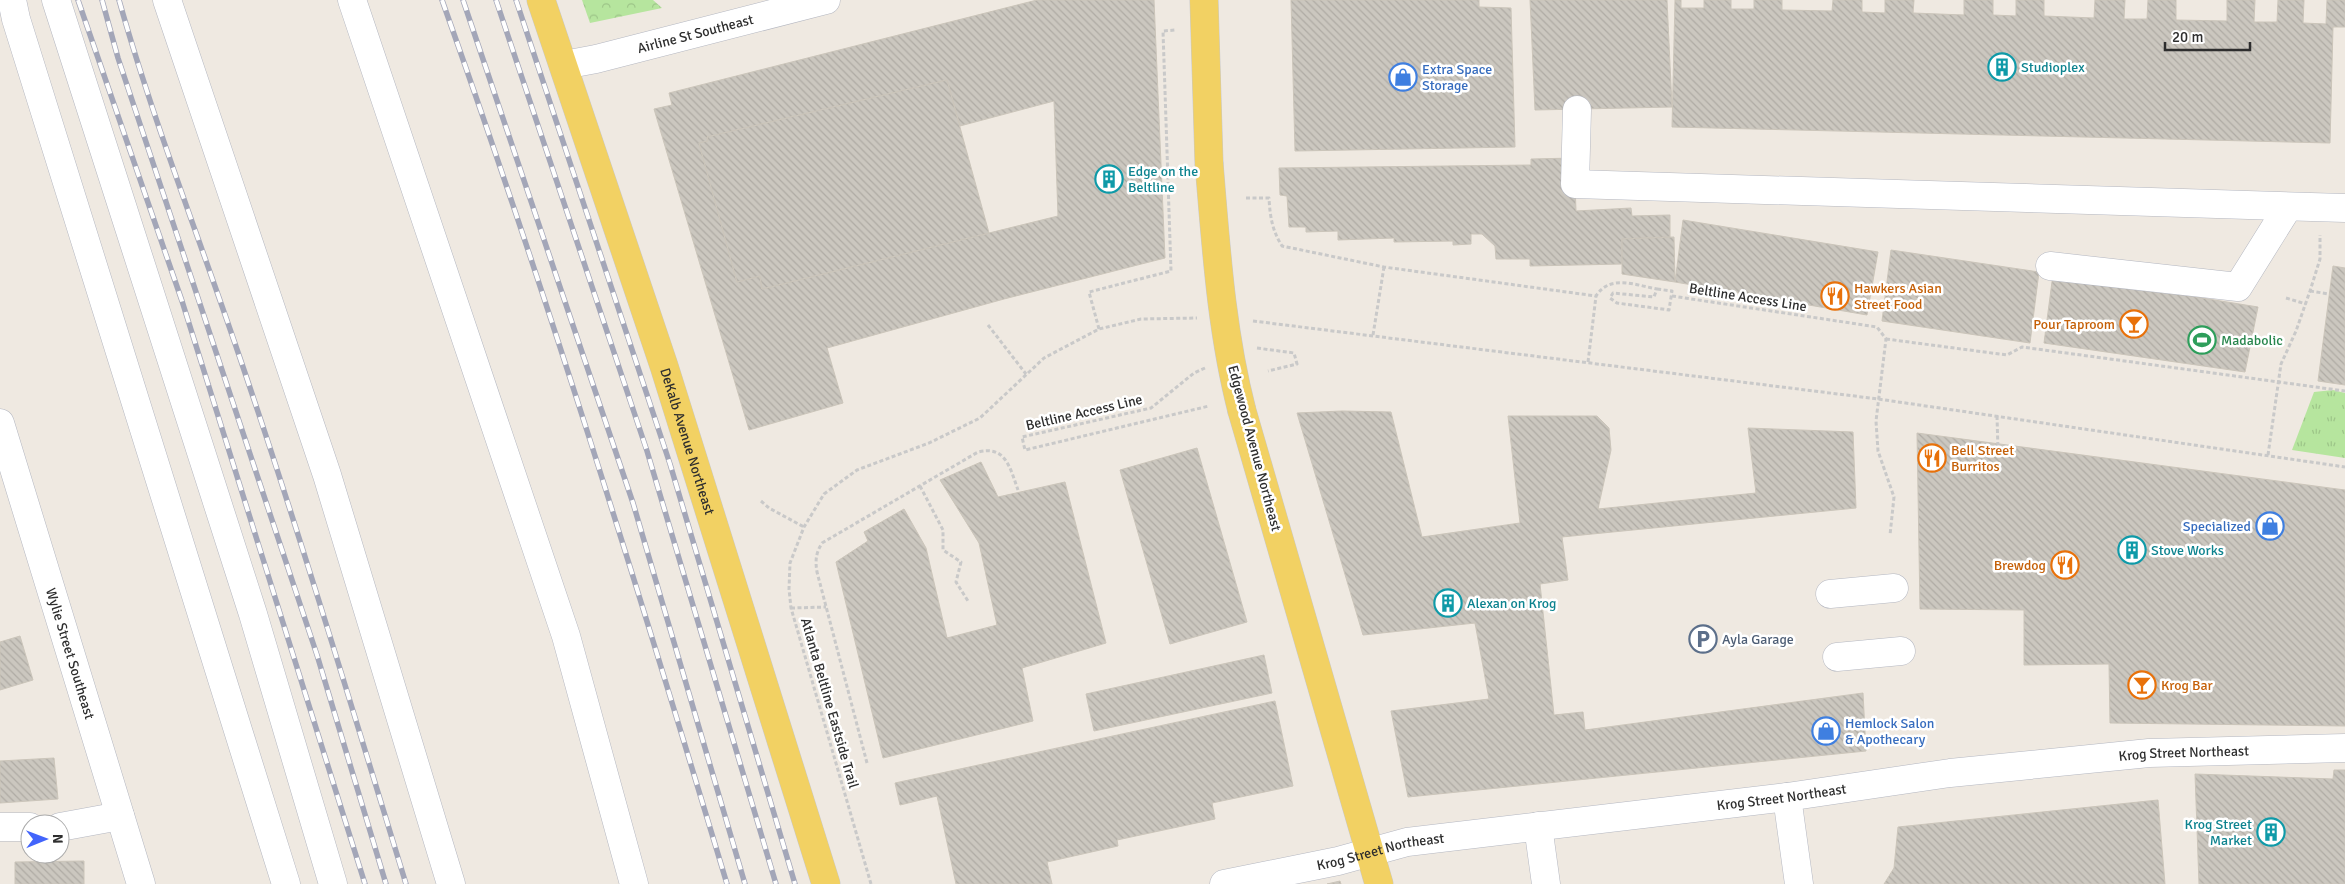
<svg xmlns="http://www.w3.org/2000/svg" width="2345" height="884" viewBox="0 0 2345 884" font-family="Signika,sans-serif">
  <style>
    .grass { fill: url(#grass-tufts) }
    .park { fill: url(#park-crowns) }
    .building { fill: url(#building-back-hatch); stroke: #cbc5ba; fill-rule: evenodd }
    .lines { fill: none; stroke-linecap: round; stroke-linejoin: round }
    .minor-casing { stroke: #b4b7c1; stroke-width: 29 }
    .major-casing { stroke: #c9c9c9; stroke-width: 29 }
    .path { stroke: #c9c9c9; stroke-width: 3; stroke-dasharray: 4 2.5; stroke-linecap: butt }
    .minor { stroke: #fff; stroke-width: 28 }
    .major { stroke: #f2d163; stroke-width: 28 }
    .rail-casing { stroke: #a3a6b8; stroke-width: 5.5 }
    .rail { stroke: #fff; stroke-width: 4; stroke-dasharray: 11; stroke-linecap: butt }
    .major-bridge-casing { stroke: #c9c9c9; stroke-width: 29; stroke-linecap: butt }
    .major-bridge { stroke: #f2d163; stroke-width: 28 }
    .labels { text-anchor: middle; stroke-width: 5; stroke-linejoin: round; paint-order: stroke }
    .street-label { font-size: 14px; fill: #2e2e2e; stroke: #fff }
    .culture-label { font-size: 14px; fill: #0d838f; stroke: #fff; text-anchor: start }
    .shop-label { font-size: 14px; fill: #366cbe; stroke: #fff; text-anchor: start }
    .food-label { font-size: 14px; fill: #c56008; stroke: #fff; text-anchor: start }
    .leisure-label { font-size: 14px; fill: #27864d; stroke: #fff; text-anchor: start }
    .service-label { font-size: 14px; fill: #4e5e75; stroke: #fff; text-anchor: start }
  </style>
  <defs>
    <pattern id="grass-tufts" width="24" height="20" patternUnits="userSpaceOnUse" patternTransform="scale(1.25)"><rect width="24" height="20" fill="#b6e59e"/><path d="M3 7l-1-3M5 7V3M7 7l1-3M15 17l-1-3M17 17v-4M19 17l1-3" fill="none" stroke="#9dc588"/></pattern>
    <pattern id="park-crowns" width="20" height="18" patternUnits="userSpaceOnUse" patternTransform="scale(1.25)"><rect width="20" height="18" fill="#b6e59e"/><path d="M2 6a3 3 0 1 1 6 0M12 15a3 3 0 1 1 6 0" fill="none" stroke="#9dc588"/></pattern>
    <pattern id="building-back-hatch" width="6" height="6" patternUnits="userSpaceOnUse" patternTransform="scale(1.25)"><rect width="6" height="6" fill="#cbc7bf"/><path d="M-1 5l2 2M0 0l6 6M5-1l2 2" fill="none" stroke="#afaba4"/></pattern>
  </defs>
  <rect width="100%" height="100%" fill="#efe9e1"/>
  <path class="grass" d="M2333 390 2345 393V458L2292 450 2314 392Z"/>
  <path class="park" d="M582 0H653L662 8 590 23Z"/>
  <g class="building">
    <path d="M1037 0H1154L1165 258 1004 299 827 348 843 403 749 430 654 109 672 105 669 93ZM947 80 960 126 1054 101 1058 216 762 289 760 276 737 282 699 143 708 141 707 137Z"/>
    <path d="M1291 0H1479V7L1511 8 1515 147 1295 151Z"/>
    <path d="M1530 0H1667L1672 107 1535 110Z"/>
    <path d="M1675 0H1681V8H1704V0H1731V9H1754V0H1782V10L1832 11 1833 0H1862V12L1885 13V0H1914L1913 13 1964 15V0H1993V15L2016 16V0H2044V16L2094 18 2095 0H2125L2124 19H2147L2148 0H2176V20L2227 21V0H2255L2254 22H2277L2278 0H2304L2303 23 2326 24 2327 0H2345V27H2333L2330 143 1672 127Z"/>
    <path d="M947 80 989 233 762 289 760 276 737 282 699 143 708 141 707 137Z"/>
    <path d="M1574 158 1576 211 1631 208 1632 216 1670 215V237L1622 239V264L1530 266V259H1496L1495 246 1482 234H1471V244L1453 245V241L1394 242V238L1338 240V231L1306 232V227H1289L1287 196 1280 195 1279 168 1531 165V159Z"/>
    <path d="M1683 220 1878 252 1867 315 1675 282Z"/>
    <path d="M1674 237 1675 282 1622 274V239Z"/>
    <path d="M1891 250 2039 272 2030 343 1882 321Z"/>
    <path d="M2333 266 2345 268V385L2318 381Z"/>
    <path d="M2053 274 2258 307 2245 372 2044 343Z"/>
    <path d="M1342 411 1391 412 1422 537 1520 523 1508 416H1597L1609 428 1611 450 1598 509 1756 493 1748 428 1853 432 1856 508 1562 537 1568 580 1540 584 1554 715 1583 712 1585 730 1863 693 1866 751 1408 797 1391 711 1489 699 1475 623 1363 635 1297 413Z"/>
    <path d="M1917 433 2345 490V726L2110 723 2109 664 2024 665V610L1920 609Z"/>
    <path d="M1197 448 1247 622 1170 644 1120 470Z"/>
    <path d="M981 462 998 497 1065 482 1106 643 1022 668 1033 721 883 758 836 562 868 541 864 532 904 509 926 548 947 638 997 625 979 543 940 480Z"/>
    <path d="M20 636 33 680 0 690V642Z"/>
    <path d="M1264 655 1272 693 1094 731 1086 694Z"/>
    <path d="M1275 701 1293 786 1212 803 1215 819 1117 840 1118 846 1047 862 1052 884H956L937 796 900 805 895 783Z"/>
    <path d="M54 758 58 799 0 803V761Z"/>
    <path d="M2334 770H2345V884H2199L2195 774 2333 779Z"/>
    <path d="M2158 800 2165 884H1884L1894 868 1898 827Z"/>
    <path d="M84 861V884H15V862Z"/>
    <path d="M1340 881 1341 884H1327Z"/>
  </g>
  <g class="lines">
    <g class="minor-casing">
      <g id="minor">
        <path d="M12 0 16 19 286 884"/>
        <path d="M56 0 253 614 333 884"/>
        <path d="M167 0 327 475 451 884"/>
        <path d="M352 0 566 636 634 884"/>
        <path id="s1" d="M564 65 596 59 826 0"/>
        <path d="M1577 110 1575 184 2345 208"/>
        <path d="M2050 266 2238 287 2288 207"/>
        <path id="s2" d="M0 423 141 884"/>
        <path d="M1830 594 1894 588"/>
        <path d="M1837 657 1901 651"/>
        <path d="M1787 797 1799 884"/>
        <path d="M1538 826 1546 884"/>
        <path d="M0 827H30"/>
        <path d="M60 827 120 816"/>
        <path id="s3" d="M1224 884 1338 861 1407 842 1787 797 1950 773 2149 753 2345 748"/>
      </g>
    </g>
    <g class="major-casing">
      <g id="major">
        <path id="s4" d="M541 0 664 366 826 884"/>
        <path d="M1204 0 1209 163"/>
        <path d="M1242 411 1379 884"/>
      </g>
    </g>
    <g class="path">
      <path d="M1246 198H1269C1270 216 1272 230 1282 246L1384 267 1596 296C1610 274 1635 285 1657 289L1654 297 1613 293 1610 298 1617 303 1669 310 1672 291 1657 289"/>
      <path d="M2310 291 2329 294"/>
      <path d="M1672 296 1877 327 1886 339 1876 421 1878 451 1894 497 1890 535"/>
      <path d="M2286 298 2306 304"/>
      <path d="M1253 321 1878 399 2345 467"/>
      <path d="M988 325 1026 374"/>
      <path d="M1099 329 1089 292 1171 271 1163 31 1175 30"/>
      <path d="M1373 335 1384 267"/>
      <path d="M1886 339 2007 355 2022 347 2345 391"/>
      <path d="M1257 348 1294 353 1297 364 1268 371"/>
      <path d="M1588 362 1596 296"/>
      <path d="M1205 368 1194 373 1151 408 1022 437 1025 450 1209 406"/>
      <path d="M1997 416 1998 450"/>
      <path d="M2268 455 2281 364 2296 331 2310 291 2320 259V235"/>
      <path d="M920 486 943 530V550L961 562 956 582 968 601"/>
      <path d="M761 501 769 508 804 527"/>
      <path d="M791 608 826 607"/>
      <path d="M867 763 817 572C815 560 816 553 822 543L978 452C1006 445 1010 468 1018 490"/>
      <path d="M871 884 791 608 789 589 790 563 804 527 824 494 857 470 929 443 980 418 1044 358 1099 329 1141 319 1197 318"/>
    </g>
    <use href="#minor" class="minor"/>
    <use href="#major" class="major"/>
    <g class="rail-casing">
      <g id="rail">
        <path d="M78 0 182 301 365 884"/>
        <path d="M102 0 118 58 317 655 386 884"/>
        <path d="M119 0C154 124 202 245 243 367 301 538 353 711 406 884"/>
        <path d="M442 0C546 292 638 588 727 884"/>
        <path d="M463 0 633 503 745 884"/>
        <path d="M496 0 647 451 776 884"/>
        <path d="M516 0 670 464 795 884"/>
      </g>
    </g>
    <use href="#rail" class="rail"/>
    <g class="major-bridge-casing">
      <path id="major-bridge" d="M1209 163C1216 246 1221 330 1242 411"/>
    </g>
    <use href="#major-bridge" class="major-bridge"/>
  </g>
  <defs>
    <g id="building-ring" transform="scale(1.4375)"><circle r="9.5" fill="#fff" stroke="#0f9aa8" stroke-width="1.5"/><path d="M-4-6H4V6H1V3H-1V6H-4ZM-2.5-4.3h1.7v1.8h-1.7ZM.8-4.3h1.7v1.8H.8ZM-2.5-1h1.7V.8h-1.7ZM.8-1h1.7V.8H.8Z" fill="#0f9aa8"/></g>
    <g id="shop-ring" transform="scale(1.4375)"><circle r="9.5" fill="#fff" stroke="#3f7fe0" stroke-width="1.5"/><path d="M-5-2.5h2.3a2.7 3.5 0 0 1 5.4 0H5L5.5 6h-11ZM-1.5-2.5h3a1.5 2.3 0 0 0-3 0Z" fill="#3f7fe0"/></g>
    <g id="restaurant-ring" transform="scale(1.4375)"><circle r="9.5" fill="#fff" stroke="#e8710a" stroke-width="1.5"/><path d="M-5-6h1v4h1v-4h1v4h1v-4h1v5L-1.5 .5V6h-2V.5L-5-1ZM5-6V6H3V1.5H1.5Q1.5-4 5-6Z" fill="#e8710a"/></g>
    <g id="bar-ring" transform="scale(1.4375)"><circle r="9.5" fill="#fff" stroke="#e8710a" stroke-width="1.5"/><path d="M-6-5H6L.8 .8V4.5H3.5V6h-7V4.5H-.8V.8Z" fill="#e8710a"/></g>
    <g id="stadium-ring" transform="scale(1.4375)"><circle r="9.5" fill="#fff" stroke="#2e9e5b" stroke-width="1.5"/><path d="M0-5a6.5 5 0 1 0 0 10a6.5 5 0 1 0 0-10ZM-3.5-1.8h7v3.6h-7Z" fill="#2e9e5b"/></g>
    <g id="parking-ring" transform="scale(1.4375)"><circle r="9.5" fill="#fff" stroke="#5c6f8a" stroke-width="1.5"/><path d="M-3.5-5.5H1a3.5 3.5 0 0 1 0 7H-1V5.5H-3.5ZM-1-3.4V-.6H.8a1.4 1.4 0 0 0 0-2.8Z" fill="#5c6f8a"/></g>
  </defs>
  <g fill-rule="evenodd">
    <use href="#building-ring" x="2002" y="67"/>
    <use href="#shop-ring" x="1403" y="77"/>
    <use href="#building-ring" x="1109" y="179"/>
    <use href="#restaurant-ring" x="1835" y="296"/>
    <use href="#bar-ring" x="2134" y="324"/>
    <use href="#stadium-ring" x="2202" y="340"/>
    <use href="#restaurant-ring" x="1932" y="458"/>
    <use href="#shop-ring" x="2270" y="526"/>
    <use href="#building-ring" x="2132" y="550"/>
    <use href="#restaurant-ring" x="2065" y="565"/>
    <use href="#building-ring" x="1448" y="603"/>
    <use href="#parking-ring" x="1703" y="639"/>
    <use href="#bar-ring" x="2142" y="685"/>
    <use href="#shop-ring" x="1826" y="731"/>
    <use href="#building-ring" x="2271" y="832"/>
  </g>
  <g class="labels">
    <g class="street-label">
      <text dy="5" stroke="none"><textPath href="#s1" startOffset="135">Airline St Southeast</textPath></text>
      <text transform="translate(1748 297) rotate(9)" y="5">Beltline Access Line</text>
      <text transform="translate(1084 412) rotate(-13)" y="5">Beltline Access Line</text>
      <text dy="5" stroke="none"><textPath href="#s4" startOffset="465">DeKalb Avenue Northeast</textPath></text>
      <text transform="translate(1255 448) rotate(75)" y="5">Edgewood Avenue Northeast</text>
      <text dy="5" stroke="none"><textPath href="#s2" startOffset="241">Wylie Street Southeast</textPath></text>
      <text transform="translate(830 703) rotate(74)" y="5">Atlanta Beltline Eastside Trail</text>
      <text dy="5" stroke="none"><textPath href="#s3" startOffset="970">Krog Street Northeast</textPath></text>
      <text dy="5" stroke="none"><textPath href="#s3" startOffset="565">Krog Street Northeast</textPath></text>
      <text dy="5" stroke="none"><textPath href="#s3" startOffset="160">Krog Street Northeast</textPath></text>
    </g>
    <g class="culture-label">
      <text x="2021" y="72">Studioplex</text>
      <text x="1128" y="176">Edge on the<tspan x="1128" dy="16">Beltline</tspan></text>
      <text x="2151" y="555">Stove Works</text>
      <text x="1467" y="608">Alexan on Krog</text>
      <text x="2252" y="829" text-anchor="end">Krog Street<tspan x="2252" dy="16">Market</tspan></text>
    </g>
    <g class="shop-label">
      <text x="1422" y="74">Extra Space<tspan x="1422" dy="16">Storage</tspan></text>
      <text x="2251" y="531" text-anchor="end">Specialized</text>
      <text x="1845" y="728">Hemlock Salon<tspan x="1845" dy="16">&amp; Apothecary</tspan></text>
    </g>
    <g class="food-label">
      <text x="1854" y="293">Hawkers Asian<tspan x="1854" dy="16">Street Food</tspan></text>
      <text x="2115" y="329" text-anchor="end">Pour Taproom</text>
      <text x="1951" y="455">Bell Street<tspan x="1951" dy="16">Burritos</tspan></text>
      <text x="2046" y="570" text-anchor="end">Brewdog</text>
      <text x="2161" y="690">Krog Bar</text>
    </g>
    <g class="leisure-label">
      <text x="2221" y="345">Madabolic</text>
    </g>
    <g class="service-label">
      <text x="1722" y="644">Ayla Garage</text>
    </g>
  </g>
  <g transform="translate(45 839) rotate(89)"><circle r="24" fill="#ffffff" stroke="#ababab"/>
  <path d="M0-4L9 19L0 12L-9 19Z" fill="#4264fb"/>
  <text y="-8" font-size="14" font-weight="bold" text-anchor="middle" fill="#2e2e2e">N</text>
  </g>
  <path d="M2165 42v8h85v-8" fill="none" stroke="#2e2e2e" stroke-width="2.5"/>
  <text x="2172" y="42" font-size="15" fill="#2e2e2e" stroke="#ffffff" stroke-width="4" paint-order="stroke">20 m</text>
</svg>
